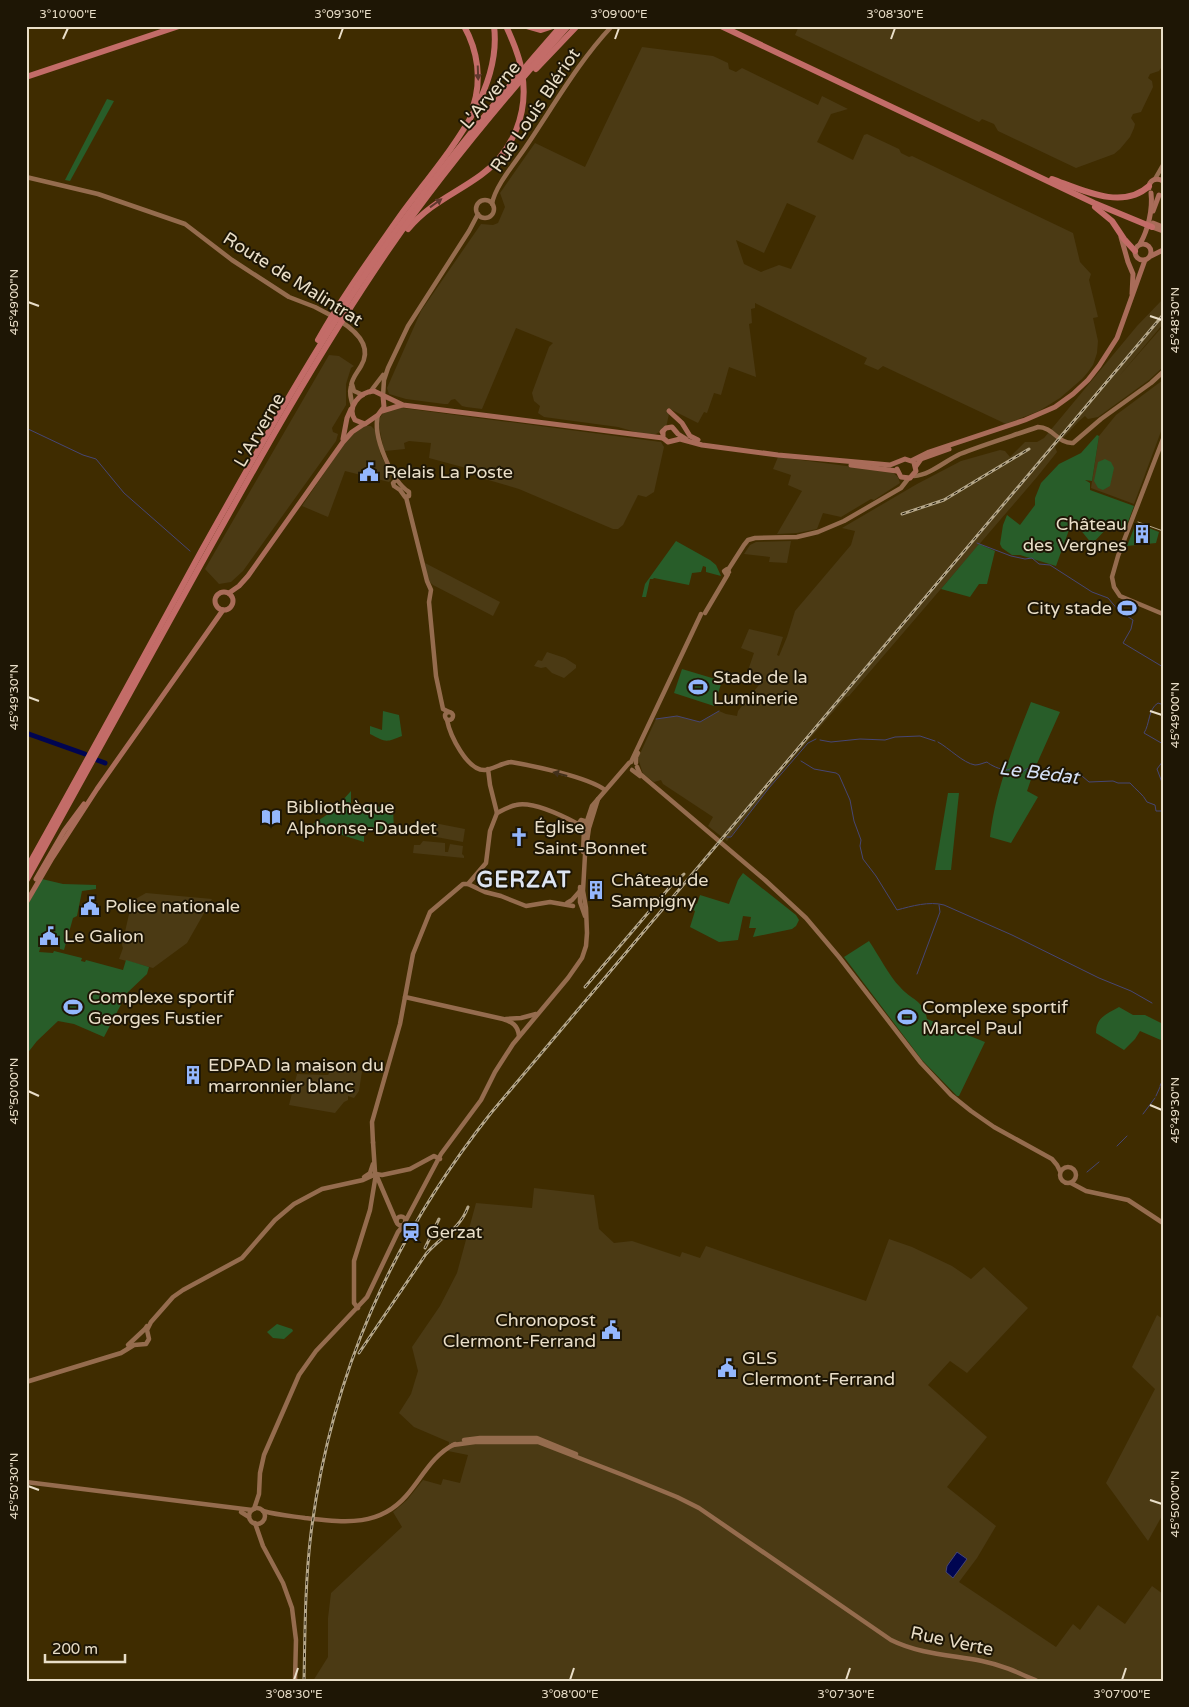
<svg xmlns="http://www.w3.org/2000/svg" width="1189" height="1707" viewBox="0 0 1189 1707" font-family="'Varela Round',sans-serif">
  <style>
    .built { fill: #4b3a14; fill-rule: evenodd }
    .green { fill: #285d29 }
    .water { fill: #000551; stroke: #464675 }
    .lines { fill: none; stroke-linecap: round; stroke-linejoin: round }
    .stream { stroke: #464675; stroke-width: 1 }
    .river { stroke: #000551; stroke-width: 5 }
    .secondary { stroke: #956c4e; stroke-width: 4.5 }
    .primary { stroke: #a96c59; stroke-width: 5 }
    .highway { stroke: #c36c68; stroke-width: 6 }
    .tram { stroke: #b5a78a; stroke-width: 1 }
    .rail-casing { stroke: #b5a78a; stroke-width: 3 }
    .rail { stroke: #1e1605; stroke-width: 1; stroke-dasharray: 4; stroke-linecap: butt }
    .oneway { fill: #60382d }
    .oneway2 { fill: #42301b }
    .ticks { fill: none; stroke: #e9dec8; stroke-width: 2 }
    .labels { text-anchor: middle; stroke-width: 4; stroke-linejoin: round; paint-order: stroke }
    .street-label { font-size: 18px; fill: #e9dec8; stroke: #1e1605 }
    .poi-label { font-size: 18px; fill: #e9dec8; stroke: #1e1605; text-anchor: start }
    .water-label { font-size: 19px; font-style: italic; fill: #d5e0f6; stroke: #1e1605 }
    .district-label { font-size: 22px; font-weight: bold; letter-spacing: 1px; fill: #dde4f2; stroke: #1e1605 }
    .neatline { fill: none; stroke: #e9dec8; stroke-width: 2 }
    .ticks-label { font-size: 12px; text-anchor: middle; fill: #e9dec8 }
  </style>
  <rect width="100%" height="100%" fill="#3f2c00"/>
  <g class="built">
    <path d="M799 26H1163V65L1159 71 1150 74 1148 78 1152 81 1153 87 1141 112 1133 114 1131 118 1135 124 1134 128 1130 137 1120 149 1114 154 1076 168 998 131 994 124 982 119 979 122 795 35Z"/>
    <path d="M642 47 713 56 728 63 729 69 736 72 742 68 818 105 822 96 848 109 831 114 817 142 853 160 864 135 867 134 899 149 901 153 909 157 912 156 1073 233 1080 262 1091 274 1089 280 1098 317 1093 318 1098 341 1097 353 1093 365 1088 372 1082 379 1060 398 1039 411 1006 424 883 366 878 370 864 364 867 358 755 303V308L751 309 752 323 749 324 756 377 729 367 721 395 714 393 707 413 704 412 698 423 670 409 666 428 656 434 650 436 618 427 544 417 538 413 540 406 534 401 532 393 549 347 553 343 516 328 482 409 466 407 462 406 455 399 451 400 448 404H444L406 399 389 394 387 388 421 311 481 224 493 225 498 223 505 207 500 193 535 143 585 167ZM787 203 816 216 791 269 779 265 761 272 744 264 736 240 764 253Z"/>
    <path d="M1163 299V324L1120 375 1163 326V367L1149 380 1098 417 1088 419 1085 416 1079 421 1055 447 1057 452 1037 477 849 696 846 697 787 765 727 841 708 826 713 817 663 784 661 780 654 782 643 774 638 758 656 719 677 716 700 722 719 711 726 714 737 716 738 711 759 685 744 682 754 653 741 648 749 629 783 637 777 655 779 656 787 637 795 611 851 545 855 531 842 528 917 484 961 461 1000 450 1005 451 1010 457 1025 442H1037L1044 438 1137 326Z"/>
    <path d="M329 355 339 356 354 366 351 368 346 384V405L332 428 333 432 338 434 336 441 243 571 231 582 219 584 205 569Z"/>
    <path d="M1163 380V426L1134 504 1091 488 1099 436 1116 415Z"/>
    <path d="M395 407 661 442 664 447 654 492 646 497 638 495 623 525 618 529H613L519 489 485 479 477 471 429 458 431 443 409 441 404 443 405 449 385 451 383 446 378 421 383 413Z"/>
    <path d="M366 426H371L375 430 381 456 391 473V480L389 482 345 471 328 517 302 506 345 442 355 431Z"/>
    <path d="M778 457 892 472 898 477 900 483 874 500 871 499 841 517 823 513 817 529 797 533 777 534 802 491 788 485 791 475 773 469Z"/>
    <path d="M791 541 787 563 769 562 770 557 744 554 750 545 756 542Z"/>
    <path d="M425 563 500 602 493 616 433 585 428 580Z"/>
    <path d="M547 652 565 658 576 665V668L564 678 552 673 546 667 541 668 534 666 538 660 542 661Z"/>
    <path d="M429 822 465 829 463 842 431 836 432 831 430 830Z"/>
    <path d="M423 841 445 843V852H448L450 844 463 846 462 854 464 856V858L413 853 414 845H420Z"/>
    <path d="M146 893 212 899 187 943 153 968 119 959 123 948 122 945 132 901Z"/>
    <path d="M335 1065 362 1071 359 1091 354 1098 348 1096V1100L344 1102 335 1113 289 1105 297 1074 328 1075Z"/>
    <path d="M534 1188 594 1195 599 1229 614 1243 632 1241 680 1257 682 1252 700 1258 706 1246 866 1301 889 1239 912 1247 952 1266 971 1279 984 1267 1028 1308 967 1373 950 1361 928 1385 987 1437 947 1487 996 1526 977 1558 959 1582 1056 1647 1073 1624 1080 1630 1098 1605 1125 1624 1152 1586 1163 1594V1681H313L328 1657V1618L331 1593 402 1527 393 1512 407 1500 423 1480 441 1485 443 1479 460 1483 468 1455 448 1451 449 1442 414 1427 399 1413 411 1394 418 1371 412 1347 440 1306 457 1273 476 1203 532 1208Z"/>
    <path d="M1157 1315 1163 1319V1514L1148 1541 1106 1483 1155 1389 1132 1367Z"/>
  </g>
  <g class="green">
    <path d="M107 99 114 101 70 181 65 180Z"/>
    <path d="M1097 435 1099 436 1092 481 1085 480 1090 483V490L1134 506 1125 530 1110 525 1092 544 1070 517 1066 520 1069 524V530L1056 566 1020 555H1012L1002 548 1000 544 1003 525 1007 515 1020 525 1035 505V498L1041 483 1059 464 1081 453Z"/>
    <path d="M1105 459 1111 462 1114 468 1110 486 1103 490 1098 488 1094 481 1098 462Z"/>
    <path d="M1136 523 1159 532 1156 543 1127 546Z"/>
    <path d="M676 541 710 560 716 565 721 576 706 572V567L703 566 701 572 692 573 689 585 654 578 653 579H650L646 597H642L645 584Z"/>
    <path d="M979 544 995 551 987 584H979L970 597 941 589Z"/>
    <path d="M682 669 722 681 714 706 674 693Z"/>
    <path d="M1031 702 1060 712 1035 768 1027 791 1038 797 1011 843 990 837C995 790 1014 745 1031 702Z"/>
    <path d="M383 711 399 715 402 736C385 743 386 742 370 734V726L382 730Z"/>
    <path d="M351 791V806L393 807 394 832 364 830V842L314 826 313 824 334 810Z"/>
    <path d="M948 793H959L951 870H935Z"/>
    <path d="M743 873 796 915 799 920 796 926 792 929 753 937 756 928H749L751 917 743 916 738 940 719 942 690 927 695 911 693 910 695 903 697 904 700 895 729 904 738 880Z"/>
    <path d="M42 879 63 884 96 885V889L82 891 77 916 73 918 64 950 60 949V947L42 942 39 952 53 953 54 951 82 958 81 961 85 962 86 960 123 970 126 960 149 967 147 974 127 993 104 1037 74 1024 58 1021 37 1041 26 1055V908Z"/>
    <path d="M869 941C878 954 889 976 900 987 911 1000 924 1000 927 1019L985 1042 959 1096H957L922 1060 844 957Z"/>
    <path d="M1119 1007 1133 1015H1145L1163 1024V1041L1140 1031 1135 1039 1124 1050 1096 1033C1096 1017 1107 1014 1119 1007Z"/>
    <path d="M277 1324 292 1329 293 1331 284 1339 273 1338 267 1332Z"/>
  </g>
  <path class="water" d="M957 1552 967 1559 953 1578 946 1572 947 1566Z"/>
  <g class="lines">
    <g class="stream">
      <path d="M26 428 83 455 96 459 124 493 190 551"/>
      <path d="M977 543 1011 556 1025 559 1032 558 1039 564 1050 565 1092 592 1108 598 1119 611 1133 620 1131 629 1123 643 1163 667"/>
      <path d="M1163 702 1161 704 1158 703C1148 709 1150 724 1144 733L1163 744"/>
      <path d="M656 719 677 716 700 722 719 711"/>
      <path d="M820 740 831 742 860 739 885 740 895 737 920 736 935 741"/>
      <path d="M938 742C949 748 963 763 975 765 979 765 983 763 987 762 990 765 1001 770 1006 770 1008 770 1011 768 1014 768L1022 772 1030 767 1037 774 1045 771 1054 774 1064 772 1071 777 1082 776 1089 782 1113 781 1118 783H1130C1136 790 1143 794 1147 802L1155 805 1156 811H1163"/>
      <path d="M801 761 814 769 836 773 839 775 850 800 854 821 861 840 860 846 863 859 876 876 897 910C912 906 929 901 944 905L1012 935 1099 978 1131 991 1152 1003"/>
      <path d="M1163 761 1157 769 1163 785"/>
      <path d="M727 837H731L769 788 808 743 816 739"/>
      <path d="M917 974 940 912 939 905"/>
      <path d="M1160 1086 1163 1079"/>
      <path d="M1156 1096 1160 1087"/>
      <path d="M1143 1114 1155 1098"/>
      <path d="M1117 1146 1127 1136"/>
      <path d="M1087 1172 1099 1162"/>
    </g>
    <g class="river">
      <path d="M26 733 85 754"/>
      <path d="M97 760 105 763"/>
    </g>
    <g class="secondary">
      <path d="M26 177 98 194 185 224 232 260 289 297 315 307 334 317"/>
      <path d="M1155 179 1163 165"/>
      <circle cx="485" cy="209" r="9"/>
      <path d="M492 204C495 186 515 163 525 148 553 107 578 62 612 26"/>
      <path d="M340 321C356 331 373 346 361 366 357 373 352 378 351 386 349 393 351 399 353 406"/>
      <path d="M352 384 354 391 363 395"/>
      <path d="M370 392 383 375"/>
      <path d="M383 396 384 380 388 368 408 326 469 231 478 214"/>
      <path d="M378 415C372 436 392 481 409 492V496L405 497 400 490 394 486 393 483 396 480"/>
      <path d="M1163 439 1118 556 1112 577 1114 587 1120 596 1163 614"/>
      <path d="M914 476C930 475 945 461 960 454 985 444 1012 436 1038 427 1053 427 1058 444 1073 443L1101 419 1151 383 1163 372"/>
      <path d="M406 497 427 581 431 590 429 602 436 676 443 709 449 712"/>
      <path d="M727 569 729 572 726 574 724 571Z"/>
      <path d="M728 570 744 545 748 540 755 538 797 537 818 532 844 521 901 488 908 479"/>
      <path d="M705 613 728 574"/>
      <circle cx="449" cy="716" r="4"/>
      <path d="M447 720C450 735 467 771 485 770 493 769 502 763 511 762 534 766 588 777 605 790"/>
      <path d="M631 762 701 614"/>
      <path d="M636 763V757L638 753"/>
      <path d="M637 767 640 774 765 880 806 918 839 957 921 1063 951 1095 971 1111 994 1127 1052 1159 1057 1165 1060 1171"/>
      <path d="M632 770 640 776"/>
      <path d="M497 813C503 810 510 806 516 805 533 801 563 816 578 824"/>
      <path d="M585 830 581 829 578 824 581 820 588 822"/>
      <path d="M583 852 584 830 592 806 629 763"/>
      <path d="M468 884 485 892 501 896 526 906 550 902 573 906"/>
      <path d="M580 887V902L585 916"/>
      <path d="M567 903 572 900 580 891"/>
      <path d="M405 997 503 1019C512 1022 518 1025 519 1036"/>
      <path d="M506 1019 521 1018 536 1014"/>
      <path d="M373 1142 375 1172 396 1221"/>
      <path d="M373 1143 372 1122 400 1024 413 954 430 912 463 884H468L486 863 490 831 497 813 490 785 488 769"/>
      <circle cx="1068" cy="1175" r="8"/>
      <path d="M364 1177 370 1173 373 1164"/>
      <path d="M1071 1183 1086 1191 1128 1200 1163 1223"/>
      <circle cx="401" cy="1221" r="4.5"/>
      <path d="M405 1222 441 1154 481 1100 495 1072 513 1044 568 978 582 958 586 946 587 933 586 908 583 891 585 855 589 828 598 799"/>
      <path d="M358 1308 354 1303V1261L370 1210 376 1174"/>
      <path d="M128 1345 145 1329 147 1326"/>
      <path d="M26 1382 121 1353 134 1345 146 1344 149 1339 147 1330 151 1322 173 1297 183 1290 242 1258 275 1220 294 1204 322 1189 363 1180 376 1174 382 1175 410 1169 434 1156 440 1159"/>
      <path d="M464 1440 480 1438H537L576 1454"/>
      <path d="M453 1445 475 1442H538L623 1475 677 1497 699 1508 891 1640C919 1654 951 1655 982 1661 1002 1665 1019 1673 1037 1681"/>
      <path d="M26 1482 252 1510"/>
      <circle cx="257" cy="1516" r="8"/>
      <path d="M254 1509 259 1494 260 1473 264 1455 299 1375 316 1351 367 1297 398 1232 404 1225"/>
      <path d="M263 1511C277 1515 291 1516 305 1518 342 1522 378 1528 406 1496 422 1478 432 1455 455 1444"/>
      <path d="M241 1512 249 1517"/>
      <path d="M255 1523 263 1546 283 1583 292 1608 296 1640 295 1681"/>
    </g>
    <g class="primary">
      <path d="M1149 188C1149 180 1156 177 1163 181"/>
      <path d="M1153 211 1159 195"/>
      <path d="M1153 223 1163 227"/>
      <path d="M1152 227 1163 231"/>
      <path d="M1121 237 1128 262 1133 274 1132 294"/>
      <circle cx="1143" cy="252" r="8"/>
      <path d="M1140 244C1148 230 1153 209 1151 193"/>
      <path d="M1151 256 1163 250"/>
      <path d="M383 396 384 407 378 415 365 424 355 420C346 407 360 392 374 391L403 405 663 438"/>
      <path d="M382 411 402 405"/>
      <path d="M669 411 682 423 690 436 698 440"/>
      <path d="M663 431V438L668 442 680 439 702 445 778 455 890 465 905 459 911 461 929 452 1025 420 1055 407 1073 394 1088 380 1099 366 1117 338 1145 260"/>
      <path d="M662 432 666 428 672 427 678 434 686 439"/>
      <path d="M343 439 347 418 351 409"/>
      <path d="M851 465 897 471"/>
      <path d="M916 466 921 459 949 449"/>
      <path d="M897 469 901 477 910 478 916 471 914 463"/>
      <circle cx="224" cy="601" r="9"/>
      <path d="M229 593 239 586 248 576 343 442 352 432 364 424"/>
      <path d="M36 879 64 831 84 804"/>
      <path d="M26 903 51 860 97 789 223 610"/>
    </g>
    <g class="highway">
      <path d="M464 26C478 51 482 80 473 107"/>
      <path d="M527 26 541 30 553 26"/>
      <path d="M721 26 1094 203 1152 227"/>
      <path d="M536 69 577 26"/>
      <path d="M26 77 179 26"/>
      <path d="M1052 179C1080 189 1122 211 1149 186"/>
      <path d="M1095 207 1112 221 1124 239 1135 251"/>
      <path d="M408 229C430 203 455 194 481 175 513 152 529 112 522 73 520 57 513 41 506 26"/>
      <path d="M318 340C342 297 372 256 400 216 438 163 503 97 494 26"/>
      <path d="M26 870C86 763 144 656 203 548 253 459 303 369 359 284 420 193 489 108 561 26"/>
      <path d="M26 881C82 778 140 676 196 573 257 463 318 353 389 249 443 171 505 97 568 26"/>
    </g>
    <path class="tram" d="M1138 522 1163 531"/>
    <g class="rail-casing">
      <g id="rail">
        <path d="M902 514 944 500 1029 449"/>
        <path d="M585 987 670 887 684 874"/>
        <path d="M425 1248 439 1219"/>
        <path d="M359 1353 426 1254C441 1236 459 1231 468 1207"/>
        <path d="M304 1681C305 1632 305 1582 311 1533 331 1375 392 1238 491 1113L1163 315"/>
      </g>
    </g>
    <use href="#rail" class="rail"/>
  </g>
  <defs><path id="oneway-solid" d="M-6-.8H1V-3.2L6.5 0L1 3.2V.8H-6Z" transform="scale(1.25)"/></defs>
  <g class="oneway">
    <use href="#oneway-solid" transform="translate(478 73) rotate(88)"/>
    <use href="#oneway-solid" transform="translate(436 203) rotate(-36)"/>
  </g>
  <use class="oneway2" href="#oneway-solid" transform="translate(560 774) rotate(-165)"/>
  <path class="ticks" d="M63 39 68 28M339 39 343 28M615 39 619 28M891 39 895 28M28 302 39 306M1150 316 1162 320M28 697 39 701M1150 711 1162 715M28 1091 39 1096M1150 1105 1162 1110M28 1486 39 1490M1150 1500 1162 1504M294 1680 298 1668M570 1680 574 1668M846 1680 850 1668M1122 1680 1126 1668"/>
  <defs>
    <g id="civic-bare" transform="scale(1.5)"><path d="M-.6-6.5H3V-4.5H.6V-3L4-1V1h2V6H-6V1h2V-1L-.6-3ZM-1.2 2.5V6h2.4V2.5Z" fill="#94b7fd" stroke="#1e1605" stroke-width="2.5" paint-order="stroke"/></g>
    <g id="building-bare" transform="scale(1.5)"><path d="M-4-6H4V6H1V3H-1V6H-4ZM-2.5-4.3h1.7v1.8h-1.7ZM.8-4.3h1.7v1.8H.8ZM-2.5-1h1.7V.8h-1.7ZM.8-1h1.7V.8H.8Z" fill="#94b7fd" stroke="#1e1605" stroke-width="2.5" paint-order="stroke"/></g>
    <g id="stadium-bare" transform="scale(1.5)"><path d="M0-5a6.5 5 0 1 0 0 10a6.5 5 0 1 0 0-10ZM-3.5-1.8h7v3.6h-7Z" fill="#94b7fd" stroke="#1e1605" stroke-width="2.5" paint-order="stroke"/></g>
    <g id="library-bare" transform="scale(1.5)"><path d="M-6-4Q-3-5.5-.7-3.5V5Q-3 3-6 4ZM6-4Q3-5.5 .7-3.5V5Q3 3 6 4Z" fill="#94b7fd" stroke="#1e1605" stroke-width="2.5" paint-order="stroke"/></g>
    <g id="church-bare" transform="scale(1.5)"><path d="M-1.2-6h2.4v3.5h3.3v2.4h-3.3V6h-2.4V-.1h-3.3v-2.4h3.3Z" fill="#94b7fd" stroke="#1e1605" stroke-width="2.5" paint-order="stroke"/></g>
    <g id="station-bare" transform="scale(1.5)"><path d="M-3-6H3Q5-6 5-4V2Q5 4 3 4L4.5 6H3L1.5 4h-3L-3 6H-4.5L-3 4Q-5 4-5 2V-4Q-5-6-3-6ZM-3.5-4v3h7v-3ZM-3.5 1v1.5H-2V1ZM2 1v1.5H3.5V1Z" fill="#94b7fd" stroke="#1e1605" stroke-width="2.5" paint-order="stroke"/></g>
  </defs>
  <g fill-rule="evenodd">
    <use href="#civic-bare" x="369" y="472"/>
    <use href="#building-bare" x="1142" y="534"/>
    <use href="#stadium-bare" x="1127" y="608"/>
    <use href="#stadium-bare" x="698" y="687"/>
    <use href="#library-bare" x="271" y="817"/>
    <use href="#church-bare" x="519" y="837"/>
    <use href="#building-bare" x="596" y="890"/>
    <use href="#civic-bare" x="90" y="906"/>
    <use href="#civic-bare" x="49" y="936"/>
    <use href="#stadium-bare" x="73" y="1007"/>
    <use href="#stadium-bare" x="907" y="1017"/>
    <use href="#building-bare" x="193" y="1075"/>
    <use href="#station-bare" x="411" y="1232"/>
    <use href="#civic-bare" x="611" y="1330"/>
    <use href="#civic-bare" x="727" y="1368"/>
  </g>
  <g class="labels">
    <g class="street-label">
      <text transform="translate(490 95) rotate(-50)" y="6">L'Arverne</text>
      <text transform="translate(535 110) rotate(-56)" y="6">Rue Louis Blériot</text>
      <text transform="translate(293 279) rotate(32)" y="6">Route de Malintrat</text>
      <text transform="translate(259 430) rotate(-60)" y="6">L'Arverne</text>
      <text transform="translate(952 1641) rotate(12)" y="6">Rue Verte</text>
    </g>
    <g class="poi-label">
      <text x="384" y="478">Relais La Poste</text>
      <text x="1127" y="530" text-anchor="end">Château<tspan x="1127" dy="21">des Vergnes</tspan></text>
      <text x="1112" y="614" text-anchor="end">City stade</text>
      <text x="713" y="683">Stade de la<tspan x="713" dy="21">Luminerie</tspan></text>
      <text x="286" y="813">Bibliothèque<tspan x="286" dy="21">Alphonse-Daudet</tspan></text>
      <text x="534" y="833">Église<tspan x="534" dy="21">Saint-Bonnet</tspan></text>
      <text x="611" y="886">Château de<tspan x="611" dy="21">Sampigny</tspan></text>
      <text x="105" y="912">Police nationale</text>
      <text x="64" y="942">Le Galion</text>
      <text x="88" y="1003">Complexe sportif<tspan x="88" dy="21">Georges Fustier</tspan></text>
      <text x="922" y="1013">Complexe sportif<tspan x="922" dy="21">Marcel Paul</tspan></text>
      <text x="208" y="1071">EDPAD la maison du<tspan x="208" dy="21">marronnier blanc</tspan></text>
      <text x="426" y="1238">Gerzat</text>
      <text x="596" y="1326" text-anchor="end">Chronopost<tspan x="596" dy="21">Clermont-Ferrand</tspan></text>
      <text x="742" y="1364">GLS<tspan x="742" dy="21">Clermont-Ferrand</tspan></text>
    </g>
    <g class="water-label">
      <text transform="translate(1039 772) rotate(7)" y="7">Le Bédat</text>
    </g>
    <g class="district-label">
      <text x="524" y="887">GERZAT</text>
    </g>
  </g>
  <rect width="1189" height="1707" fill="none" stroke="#1e1605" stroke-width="55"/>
  <path d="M45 1654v8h80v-8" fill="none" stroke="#e9dec8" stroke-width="2.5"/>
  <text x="52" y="1654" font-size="15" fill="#e9dec8" stroke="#1e1605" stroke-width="4" paint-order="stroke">200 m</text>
  <rect x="28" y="28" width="1134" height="1652" class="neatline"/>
  <g class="ticks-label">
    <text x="68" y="18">3°10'00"E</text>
    <text x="343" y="18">3°09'30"E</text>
    <text x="619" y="18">3°09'00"E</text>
    <text x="895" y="18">3°08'30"E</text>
    <text transform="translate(14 302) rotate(-90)" y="4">45°49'00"N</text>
    <text transform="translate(1175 320) rotate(-90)" y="4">45°48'30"N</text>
    <text transform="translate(14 697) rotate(-90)" y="4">45°49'30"N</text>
    <text transform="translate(1175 715) rotate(-90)" y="4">45°49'00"N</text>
    <text transform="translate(14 1091) rotate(-90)" y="4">45°50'00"N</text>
    <text transform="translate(1175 1110) rotate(-90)" y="4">45°49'30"N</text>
    <text transform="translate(14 1486) rotate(-90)" y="4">45°50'30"N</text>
    <text transform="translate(1175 1504) rotate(-90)" y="4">45°50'00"N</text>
    <text x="294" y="1698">3°08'30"E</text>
    <text x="570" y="1698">3°08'00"E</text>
    <text x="846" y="1698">3°07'30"E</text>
    <text x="1122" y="1698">3°07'00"E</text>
  </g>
</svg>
